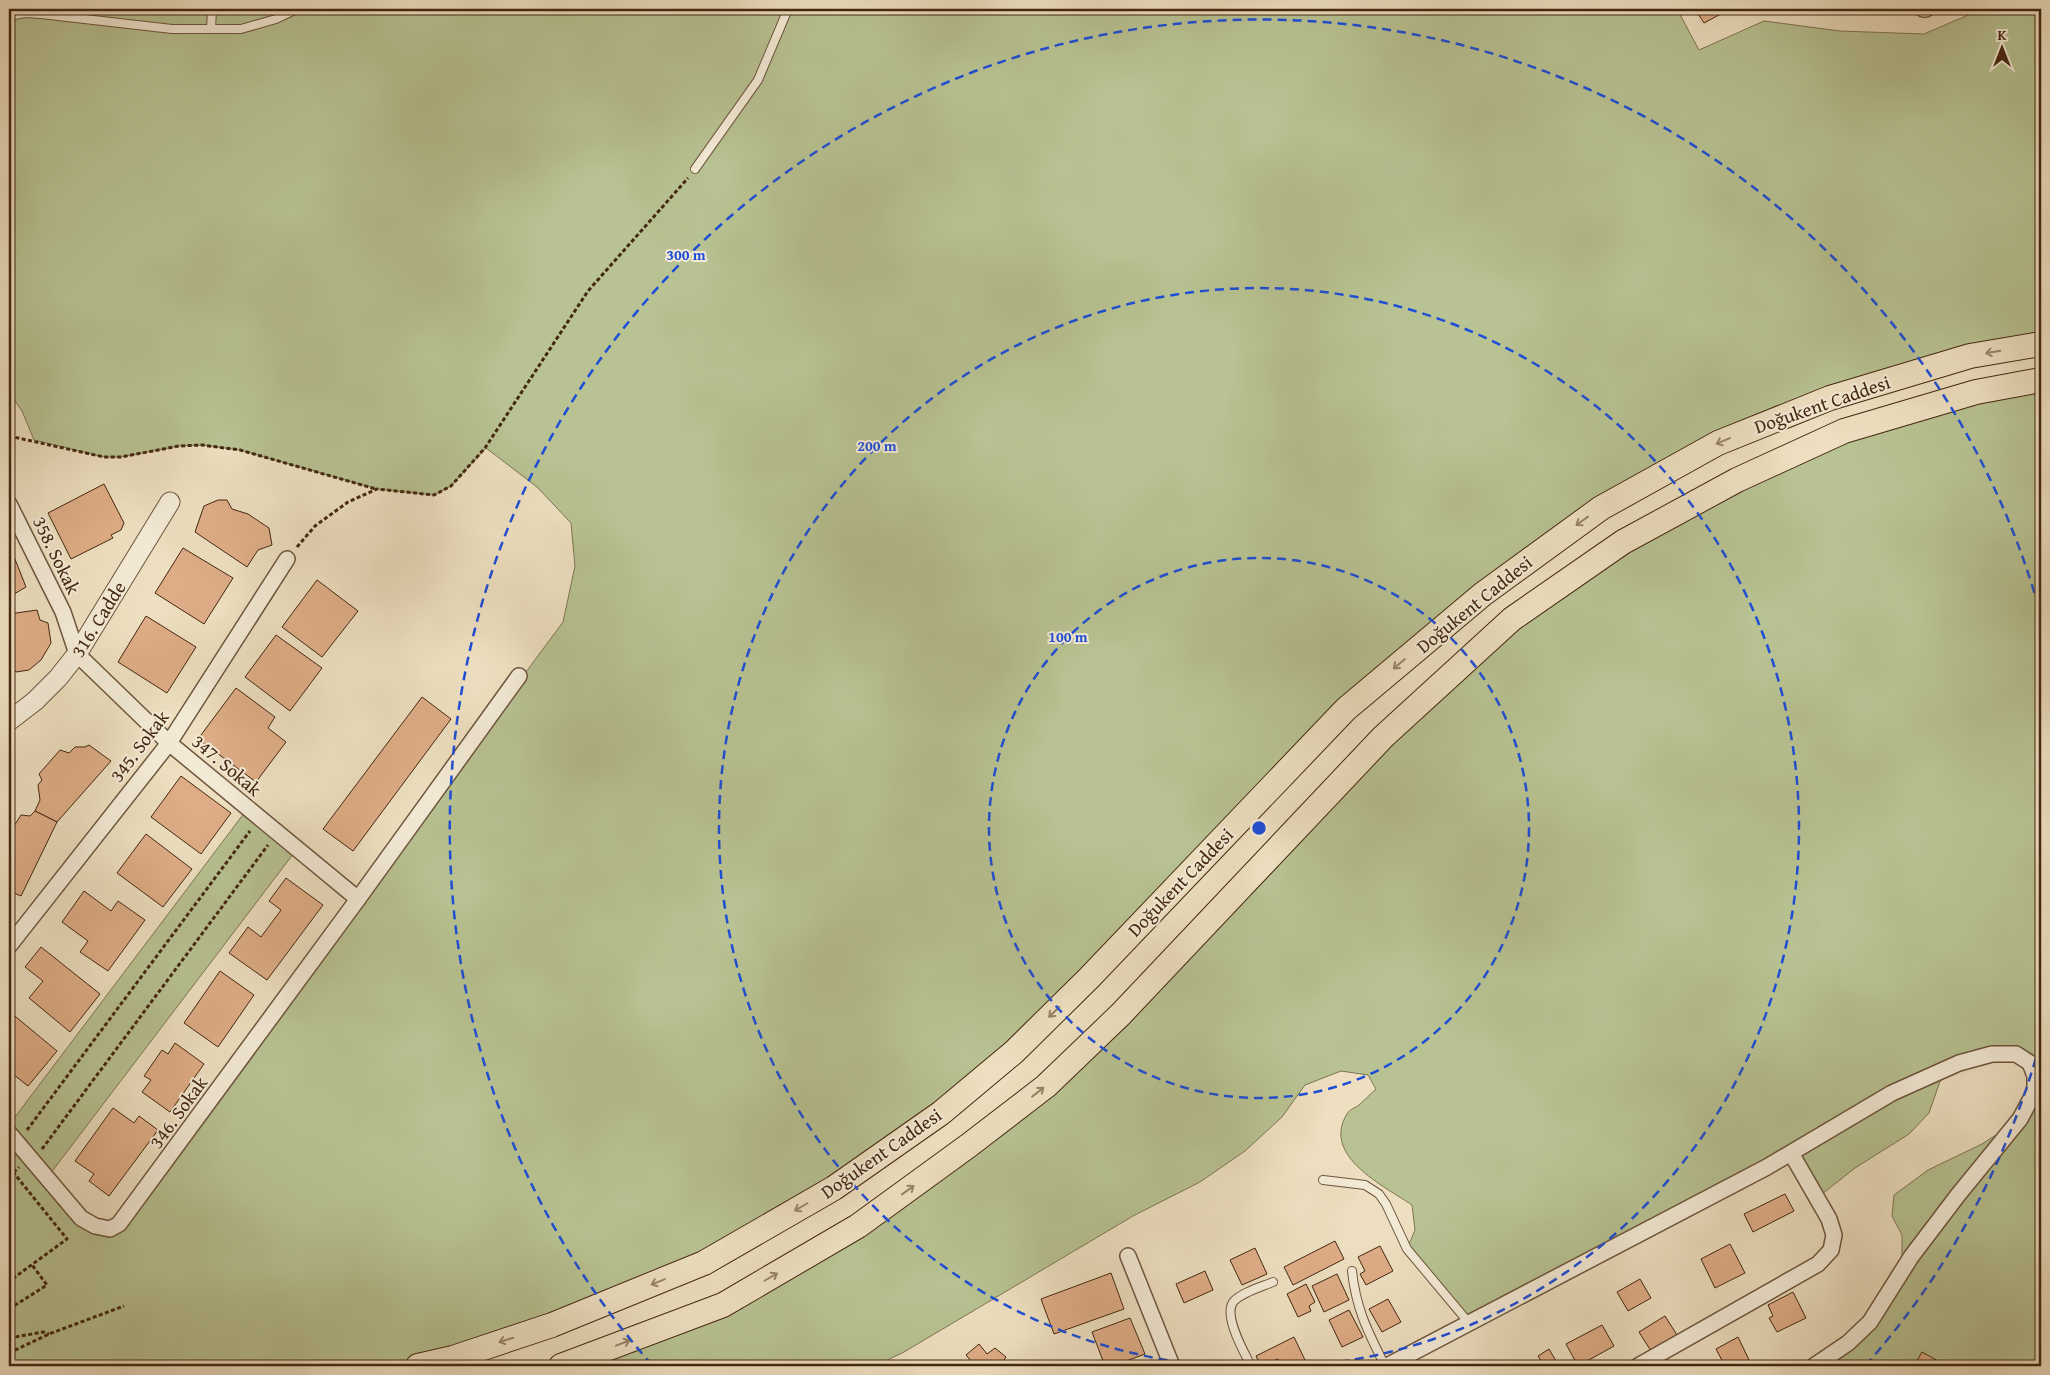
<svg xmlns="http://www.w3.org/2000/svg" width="2050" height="1375" viewBox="0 0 2050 1375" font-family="'Gentium Book Plus',serif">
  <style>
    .green { fill: #b8c292; stroke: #7e7452 }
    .building { fill: #dead87; stroke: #442711 }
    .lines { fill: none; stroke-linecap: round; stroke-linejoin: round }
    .service-casing { stroke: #6e553d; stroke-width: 10 }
    .minor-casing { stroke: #6e553d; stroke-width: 18 }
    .tertiary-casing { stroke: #6e553d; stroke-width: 21 }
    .primary-casing { stroke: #442711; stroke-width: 26 }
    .path { stroke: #442711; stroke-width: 3; stroke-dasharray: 4 2.5; stroke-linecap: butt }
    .service { stroke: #f3ead6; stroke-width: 8 }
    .minor { stroke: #f3ead6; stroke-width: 15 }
    .tertiary { stroke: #f3ead6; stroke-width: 19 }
    .primary { stroke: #eddfc0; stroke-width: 24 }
    .oneway { stroke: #988368 }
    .ring { fill: none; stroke: #1d4ed8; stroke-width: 2.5; stroke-dasharray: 9 6 }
    .labels { text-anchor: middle; stroke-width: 4; stroke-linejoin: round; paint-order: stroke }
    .street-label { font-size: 19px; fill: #442711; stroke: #f3ead6 }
    .centre { fill: #1d4ed8; stroke: #f3ead6; stroke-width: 2.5 }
    .ring-label { font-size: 15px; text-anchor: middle; font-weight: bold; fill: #1d4ed8; stroke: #f3ead6; stroke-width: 4; stroke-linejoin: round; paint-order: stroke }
  </style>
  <rect width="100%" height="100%" fill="#eddfc0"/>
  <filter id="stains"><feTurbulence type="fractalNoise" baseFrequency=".004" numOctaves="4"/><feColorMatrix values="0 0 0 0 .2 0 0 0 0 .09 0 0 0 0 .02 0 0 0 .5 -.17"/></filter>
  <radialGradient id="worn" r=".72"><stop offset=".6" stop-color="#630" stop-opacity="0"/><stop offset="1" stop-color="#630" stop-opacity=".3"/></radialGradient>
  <g class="green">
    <path d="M9 9H1677L1699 50 1764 21 1840 31 1924 34 1982 9H2041V344L1830 398 1601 508 1346 709 1014 1052 704 1263 418 1366H9V1152L17 1143 9 1133V1125L248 808 297 849 47 1178 81 1218 110 1229 358 899 563 622 575 566 571 523 537 487 486 448 451 486 434 495 377 489 240 450 202 445 179 446 121 457H104L34 440 22 411 9 392Z"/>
    <path d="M2041 380V1366H1814L1848 1343 1902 1271V1235L1892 1216 1894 1195 1928 1170 1982 1144 2021 1119 2035 1076 2016 1054 1944 1070 1929 1113 1909 1134 1855 1168 1817 1198 1791 1153 1469 1323 1407 1249 1415 1230 1412 1205C1384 1186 1321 1156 1347 1114 1350 1109 1355 1108 1359 1105 1365 1100 1370 1094 1376 1089L1368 1075 1341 1071 1305 1085 1282 1117 1245 1151 1200 1182 1133 1216 904 1352 875 1366H561L723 1305 1046 1086 1383 737 1623 542 1844 431Z"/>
  </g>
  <g class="building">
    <path d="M1695 9H1730L1704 23Z"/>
    <path d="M104 484 124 523 121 530 111 535 113 538 71 559 48 513Z"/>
    <path d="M218 500H227L232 509 248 514 269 528 272 545 258 550 247 567 195 532 204 506Z"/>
    <path d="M9 544 26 587 9 597Z"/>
    <path d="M183 548 233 578 204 624 155 593Z"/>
    <path d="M317 580 358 611 322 657 282 627Z"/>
    <path d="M37 610 40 620 48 623 51 643 41 660 29 670 16 672 9 664V614Z"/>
    <path d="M146 616 196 647 167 693 118 662Z"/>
    <path d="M276 635 322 668 290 711 245 677Z"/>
    <path d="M236 688 275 717 268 728 286 742 256 782 198 739Z"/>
    <path d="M422 697 451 719 353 851 323 829Z"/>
    <path d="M89 745 111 761 57 822 35 811 40 800 38 785 42 780 39 774 60 750 69 753 75 747H85Z"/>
    <path d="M181 776 231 813 201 854 151 817Z"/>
    <path d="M35 811 57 822 21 896 9 891V824L14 826 21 815 30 816Z"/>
    <path d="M146 834 192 869 163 907 117 873Z"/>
    <path d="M286 878 323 905 267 980 229 953 248 927 261 937 281 910 269 901Z"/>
    <path d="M84 891 111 911 118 901 145 920 108 971 80 952 88 941 62 922Z"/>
    <path d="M41 947 100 994 70 1032 29 998 43 981 25 967Z"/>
    <path d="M220 971 254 995 218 1047 184 1023Z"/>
    <path d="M10 1012 57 1051 28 1086 9 1071Z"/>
    <path d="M175 1043 204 1064 170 1112 142 1092 151 1080 144 1076 162 1050 168 1054Z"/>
    <path d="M113 1108 134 1123 139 1116 158 1130 109 1196 89 1181 94 1174 75 1161Z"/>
    <path d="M1785 1194 1794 1211 1753 1232 1744 1214Z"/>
    <path d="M1335 1241 1344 1259 1293 1285 1284 1267Z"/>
    <path d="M1730 1244 1745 1273 1715 1288 1701 1259Z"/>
    <path d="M1380 1246 1393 1271 1366 1285 1360 1274 1365 1271 1358 1257Z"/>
    <path d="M1255 1248 1267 1274 1242 1285 1230 1260Z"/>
    <path d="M1205 1271 1213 1290 1184 1303 1176 1284Z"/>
    <path d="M1111 1273 1124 1309 1054 1334 1041 1299Z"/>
    <path d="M1337 1274 1349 1300 1324 1312 1312 1286Z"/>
    <path d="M1640 1279 1651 1298 1628 1311 1617 1292Z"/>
    <path d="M1306 1284 1315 1302 1309 1306 1311 1311 1298 1317 1287 1294Z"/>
    <path d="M1793 1292 1806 1318 1777 1332 1769 1318 1773 1316 1768 1305Z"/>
    <path d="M1388 1299 1401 1322 1382 1332 1369 1309Z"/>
    <path d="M1349 1310 1363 1337 1342 1347 1329 1320Z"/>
    <path d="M1665 1316 1677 1335 1651 1351 1639 1332Z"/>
    <path d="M1130 1318 1145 1354 1113 1366H1105L1092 1332Z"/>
    <path d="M1602 1325 1614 1346 1578 1366 1566 1344Z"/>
    <path d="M1294 1337 1305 1360 1292 1366H1281L1278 1359 1261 1366 1256 1356Z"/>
    <path d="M1738 1337 1750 1362 1742 1366H1725L1716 1349Z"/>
    <path d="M979 1344 987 1354 995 1348 1006 1357 1000 1366H975L966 1355Z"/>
    <path d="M1549 1349 1559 1366H1544L1538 1356Z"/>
    <path d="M1922 1352 1940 1362 1937 1366H1914Z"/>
  </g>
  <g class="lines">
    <g class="service-casing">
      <g id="service">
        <path d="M9 16 25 13 41 14 172 29H241L276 19 297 9"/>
        <path d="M211 29 212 9"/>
        <path d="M695 169 758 80 788 9"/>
        <path d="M1323 1180 1365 1185 1379 1194 1386 1204 1407 1249 1469 1323"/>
        <path d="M1352 1271C1356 1309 1368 1332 1385 1366"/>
        <path d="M1251 1366C1244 1352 1222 1314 1234 1301 1243 1292 1261 1287 1273 1282"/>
      </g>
    </g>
    <g class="minor-casing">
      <g id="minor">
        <path d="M1923 9H1926"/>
        <path d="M9 504 63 612 77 654 169 743 358 899"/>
        <path d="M9 946 169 743 287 559"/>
        <path d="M9 1133 81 1218 95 1226 110 1229 119 1224 358 899 519 676"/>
        <path d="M1128 1256 1172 1366"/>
        <path d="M1387 1366 1767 1167 1892 1093 1959 1063 1992 1054H2016L2030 1063 2035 1076V1091L2020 1119 1958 1195 1911 1257 1870 1322 1848 1343 1814 1366"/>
        <path d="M1638 1366 1818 1264 1831 1250 1834 1235 1829 1219 1791 1153"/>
      </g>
    </g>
    <g class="tertiary-casing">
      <path id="tertiary" d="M9 721 35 701 58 678 77 654 170 502"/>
    </g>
    <g class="primary-casing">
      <g id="primary">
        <path d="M418 1366 453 1358 552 1325 704 1263 834 1188 941 1113 1014 1052 1089 978 1346 709 1483 594 1601 508 1718 443 1830 398 1970 356 2041 344"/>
        <path d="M561 1366 723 1305 858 1226 968 1146 1046 1086 1121 1014 1383 737 1512 619 1623 542 1737 480 1844 431 1976 392 2041 380"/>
      </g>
    </g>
    <g class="path">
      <path d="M9 436 104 457H121L179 446 202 445 240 450 376 489"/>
      <path d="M297 547 315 526 348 502 377 489 434 495 451 486 485 448 588 291 688 178"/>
      <path d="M27 1130 250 831"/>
      <path d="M42 1149 268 845"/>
      <path d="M9 1177 19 1167"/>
      <path d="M9 1270 15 1277 67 1239 13 1172"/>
      <path d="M9 1309 47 1285 32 1265"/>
      <path d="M9 1338 43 1332 49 1334"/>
      <path d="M9 1353 49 1334 124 1306"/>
    </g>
    <use href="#service" class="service"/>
    <use href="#minor" class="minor"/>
    <use href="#tertiary" class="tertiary"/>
    <use href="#primary" class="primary"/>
  </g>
  <defs><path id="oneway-shaft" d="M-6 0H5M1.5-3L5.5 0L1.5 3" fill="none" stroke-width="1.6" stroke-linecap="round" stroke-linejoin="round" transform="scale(1.25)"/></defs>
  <g class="oneway">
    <use href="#oneway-shaft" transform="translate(1993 352) rotate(170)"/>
    <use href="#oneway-shaft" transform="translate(1723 441) rotate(157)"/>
    <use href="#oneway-shaft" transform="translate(1582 521) rotate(144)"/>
    <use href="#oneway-shaft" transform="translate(1399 664) rotate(140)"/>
    <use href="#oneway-shaft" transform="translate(1054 1012) rotate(135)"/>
    <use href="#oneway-shaft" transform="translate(1038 1092) rotate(-38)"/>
    <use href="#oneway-shaft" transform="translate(908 1190) rotate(-36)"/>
    <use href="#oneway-shaft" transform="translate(801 1207) rotate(150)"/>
    <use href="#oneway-shaft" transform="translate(771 1277) rotate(-30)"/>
    <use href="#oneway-shaft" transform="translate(658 1282) rotate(158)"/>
    <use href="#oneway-shaft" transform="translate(506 1340) rotate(162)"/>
    <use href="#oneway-shaft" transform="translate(623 1343) rotate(-21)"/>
  </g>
  <g class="ring">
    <circle cx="1259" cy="828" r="270"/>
    <path d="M1212 1366A540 540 0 1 1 1306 1366"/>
    <path d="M2040 1044A810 810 0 0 1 1866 1365M652 1365A810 810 0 1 1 2040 612"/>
  </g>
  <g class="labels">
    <g class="street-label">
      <text transform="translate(1822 404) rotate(-19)" y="7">Doğukent Caddesi</text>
      <text transform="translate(57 555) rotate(64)" y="7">358. Sokak</text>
      <text transform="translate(1474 604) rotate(-39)" y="7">Doğukent Caddesi</text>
      <text transform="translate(98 619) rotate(-58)" y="7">316. Cadde</text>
      <text transform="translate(139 746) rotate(-53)" y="7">345. Sokak</text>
      <text transform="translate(227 765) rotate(40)" y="7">347. Sokak</text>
      <text transform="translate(1180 882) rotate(-46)" y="7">Doğukent Caddesi</text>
      <text transform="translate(178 1112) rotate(-54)" y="7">346. Sokak</text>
      <text transform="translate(881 1153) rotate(-35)" y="7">Doğukent Caddesi</text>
    </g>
  </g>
  <circle cx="1259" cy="828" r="8" class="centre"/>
  <g class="ring-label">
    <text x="686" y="260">300 m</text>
    <text x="877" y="451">200 m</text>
    <text x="1068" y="642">100 m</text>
  </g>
  <rect width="2050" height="1375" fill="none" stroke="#eddfc0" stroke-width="30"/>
  <rect x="10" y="10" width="2030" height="1355" fill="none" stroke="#442711" stroke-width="2.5"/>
  <rect x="15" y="15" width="2020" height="1345" fill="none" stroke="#442711"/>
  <g transform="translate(2002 48)" stroke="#f3ead6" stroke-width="4" paint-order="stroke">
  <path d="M0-4L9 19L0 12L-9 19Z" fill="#442711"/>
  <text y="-8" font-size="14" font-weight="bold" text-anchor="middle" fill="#442711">K</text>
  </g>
  <rect width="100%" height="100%" filter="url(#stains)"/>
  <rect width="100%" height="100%" fill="url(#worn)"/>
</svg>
